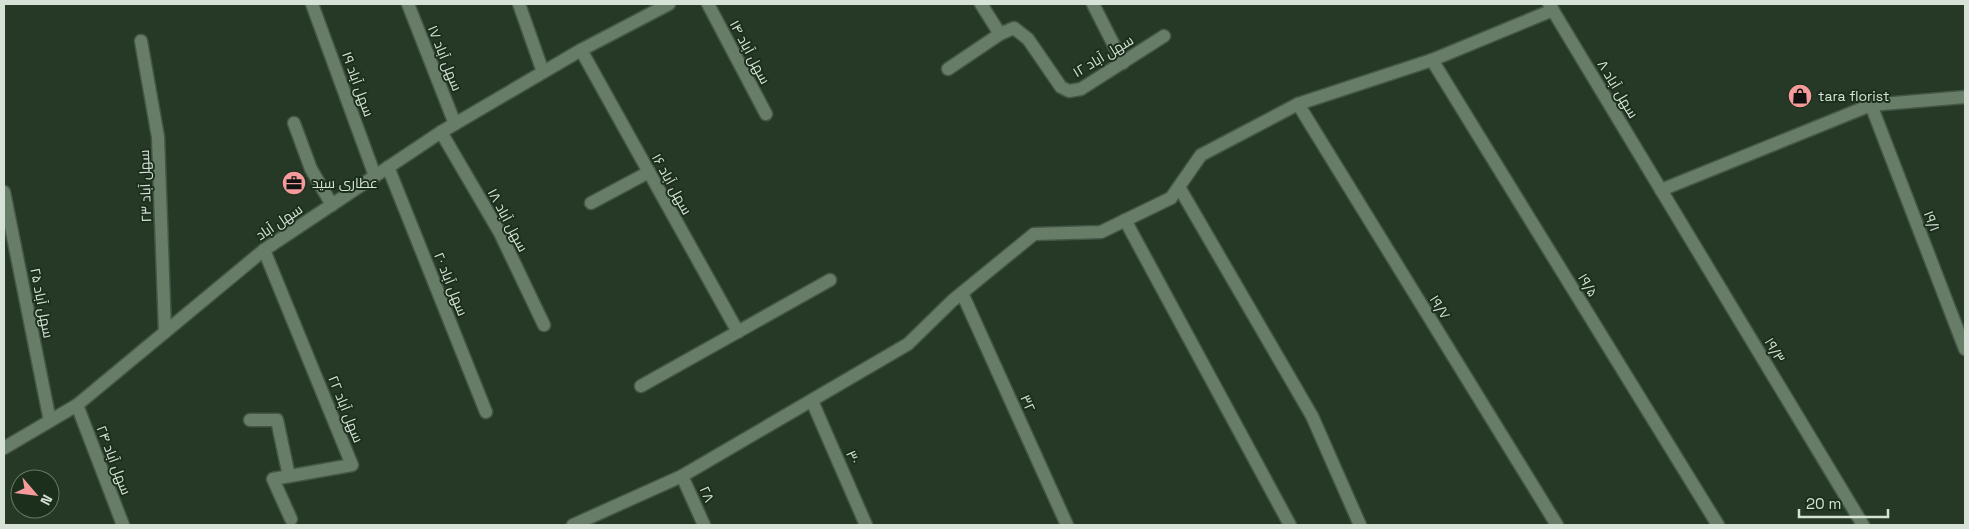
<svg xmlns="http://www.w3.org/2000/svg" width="1969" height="529" viewBox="0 0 1969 529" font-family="'Space Grotesk',Cairo,sans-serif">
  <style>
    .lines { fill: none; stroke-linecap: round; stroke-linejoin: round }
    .lane-casing { stroke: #455647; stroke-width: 15 }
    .street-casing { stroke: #455647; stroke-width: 15 }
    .secondary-casing { stroke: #455647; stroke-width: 15 }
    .lane { stroke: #677d67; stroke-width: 12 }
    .street { stroke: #677d67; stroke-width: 12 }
    .secondary { stroke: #677d67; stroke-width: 12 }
    .labels { text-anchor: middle; stroke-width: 4; stroke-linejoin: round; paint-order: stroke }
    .street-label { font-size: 14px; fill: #d6e2d6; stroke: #1b2f1c }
    .poi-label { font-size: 14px; fill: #d6e2d6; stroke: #1b2f1c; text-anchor: start }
  </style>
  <rect width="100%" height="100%" fill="#253926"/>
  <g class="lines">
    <g class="lane-casing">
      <g id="lane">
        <path d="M1432 60 1718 525"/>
        <path d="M1298 104 1557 525"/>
        <path d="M1871 105 1965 349"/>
        <path d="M1179 187 1312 416 1360 525"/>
        <path d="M1661 190 1871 105 1965 97"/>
        <path d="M1125 220 1290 525"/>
        <path d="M962 293 1067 525"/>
        <path d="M641 386 830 280"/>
        <path d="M812 401 866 525"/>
      </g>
    </g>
    <g class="street-casing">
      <g id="street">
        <path d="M312 4 375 176"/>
        <path d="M408 4 455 124"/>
        <path d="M519 4 543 72"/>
        <path d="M708 4 766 114"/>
        <path d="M981 4 1000 34 1014 28 1028 39 1061 87 1069 91 1081 89 1164 36"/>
        <path d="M1093 4 1123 63"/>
        <path d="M1549 4 1863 525"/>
        <path d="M141 41 158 137 165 332"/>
        <path d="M581 50 738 332"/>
        <path d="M948 69 1000 34"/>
        <path d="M294 123 311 169 332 205"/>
        <path d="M441 132 500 233 544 325"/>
        <path d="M388 167 486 412"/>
        <path d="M4 192 50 421"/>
        <path d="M591 203 649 172"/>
        <path d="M264 250 352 465 273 479 291 519"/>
        <path d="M77 405 123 525"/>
        <path d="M250 420H277L289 476"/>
        <path d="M682 476 704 525"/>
        <path d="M573 525 682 476 908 344 952 301 1034 234 1101 232 1171 198 1201 155 1298 104 1432 60 1553 10"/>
      </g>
    </g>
    <g class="secondary-casing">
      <path id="secondary" d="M4 448 77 405 264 250 441 132 581 50 669 4"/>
    </g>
    <use href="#lane" class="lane"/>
    <use href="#street" class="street"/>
    <use href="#secondary" class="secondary"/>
  </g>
  <defs>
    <g id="shop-disc" transform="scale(1.25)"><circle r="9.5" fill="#f59b9b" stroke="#1b2f1c"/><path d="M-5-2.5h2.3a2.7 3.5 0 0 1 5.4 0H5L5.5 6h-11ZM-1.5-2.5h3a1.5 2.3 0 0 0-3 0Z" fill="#111"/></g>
    <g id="office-disc" transform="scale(1.25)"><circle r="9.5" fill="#f59b9b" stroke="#1b2f1c"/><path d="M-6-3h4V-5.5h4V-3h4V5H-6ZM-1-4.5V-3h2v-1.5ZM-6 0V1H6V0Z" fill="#111"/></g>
  </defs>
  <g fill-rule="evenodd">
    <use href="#shop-disc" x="1800" y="96"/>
    <use href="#office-disc" x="294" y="183"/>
  </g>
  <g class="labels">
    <g class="street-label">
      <text transform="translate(750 52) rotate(62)" y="5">سهل آباد ۱۴</text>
      <text transform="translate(1103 56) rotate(-31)" y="5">سهل آباد ۱۲</text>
      <text transform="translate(445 58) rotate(68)" y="5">سهل آباد ۱۷</text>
      <text transform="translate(358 84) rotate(70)" y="5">سهل آباد ۱۹</text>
      <text transform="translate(1618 89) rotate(59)" y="5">سهل آباد ۸</text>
      <text transform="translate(672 184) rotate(61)" y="5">سهل آباد ۱۶</text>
      <text transform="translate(145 186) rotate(-92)" y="5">سهل آباد ۲۳</text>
      <text transform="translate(508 220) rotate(62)" y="5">سهل آباد ۱۸</text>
      <text transform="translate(1932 221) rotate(69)" y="5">۱۹/۱</text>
      <text transform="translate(279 222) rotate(-34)" y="5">سهل آباد</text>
      <text transform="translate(451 284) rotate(68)" y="5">سهل آباد ۲۰</text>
      <text transform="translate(1588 285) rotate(59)" y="5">۱۹/۵</text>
      <text transform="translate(42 303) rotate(79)" y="5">سهل آباد ۲۵</text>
      <text transform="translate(1440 307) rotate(58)" y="5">۱۹/۷</text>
      <text transform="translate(1775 350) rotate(59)" y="5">۱۹/۳</text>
      <text transform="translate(1028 403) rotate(66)" y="5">۳۲</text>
      <text transform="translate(346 409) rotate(68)" y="5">سهل آباد ۲۲</text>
      <text transform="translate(853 457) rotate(67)" y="5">۳۰</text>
      <text transform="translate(114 460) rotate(69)" y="5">سهل آباد ۲۴</text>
      <text transform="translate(707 494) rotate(66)" y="5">۲۸</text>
    </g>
    <g class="poi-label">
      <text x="1818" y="101">tara florist</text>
      <text x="312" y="188">عطاری سید</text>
    </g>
  </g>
  <rect width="1969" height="529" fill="none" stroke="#d6e2d6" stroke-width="10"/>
  <g transform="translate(35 494) rotate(118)"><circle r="24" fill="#1b2f1c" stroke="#667766"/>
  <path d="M0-4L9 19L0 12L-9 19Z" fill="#f59b9b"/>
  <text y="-8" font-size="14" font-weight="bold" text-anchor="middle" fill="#d6e2d6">N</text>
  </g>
  <path d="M1799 509v8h89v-8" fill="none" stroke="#d6e2d6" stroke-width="2.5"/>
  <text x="1806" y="509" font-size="15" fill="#d6e2d6" stroke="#1b2f1c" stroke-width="4" paint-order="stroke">20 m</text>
</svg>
